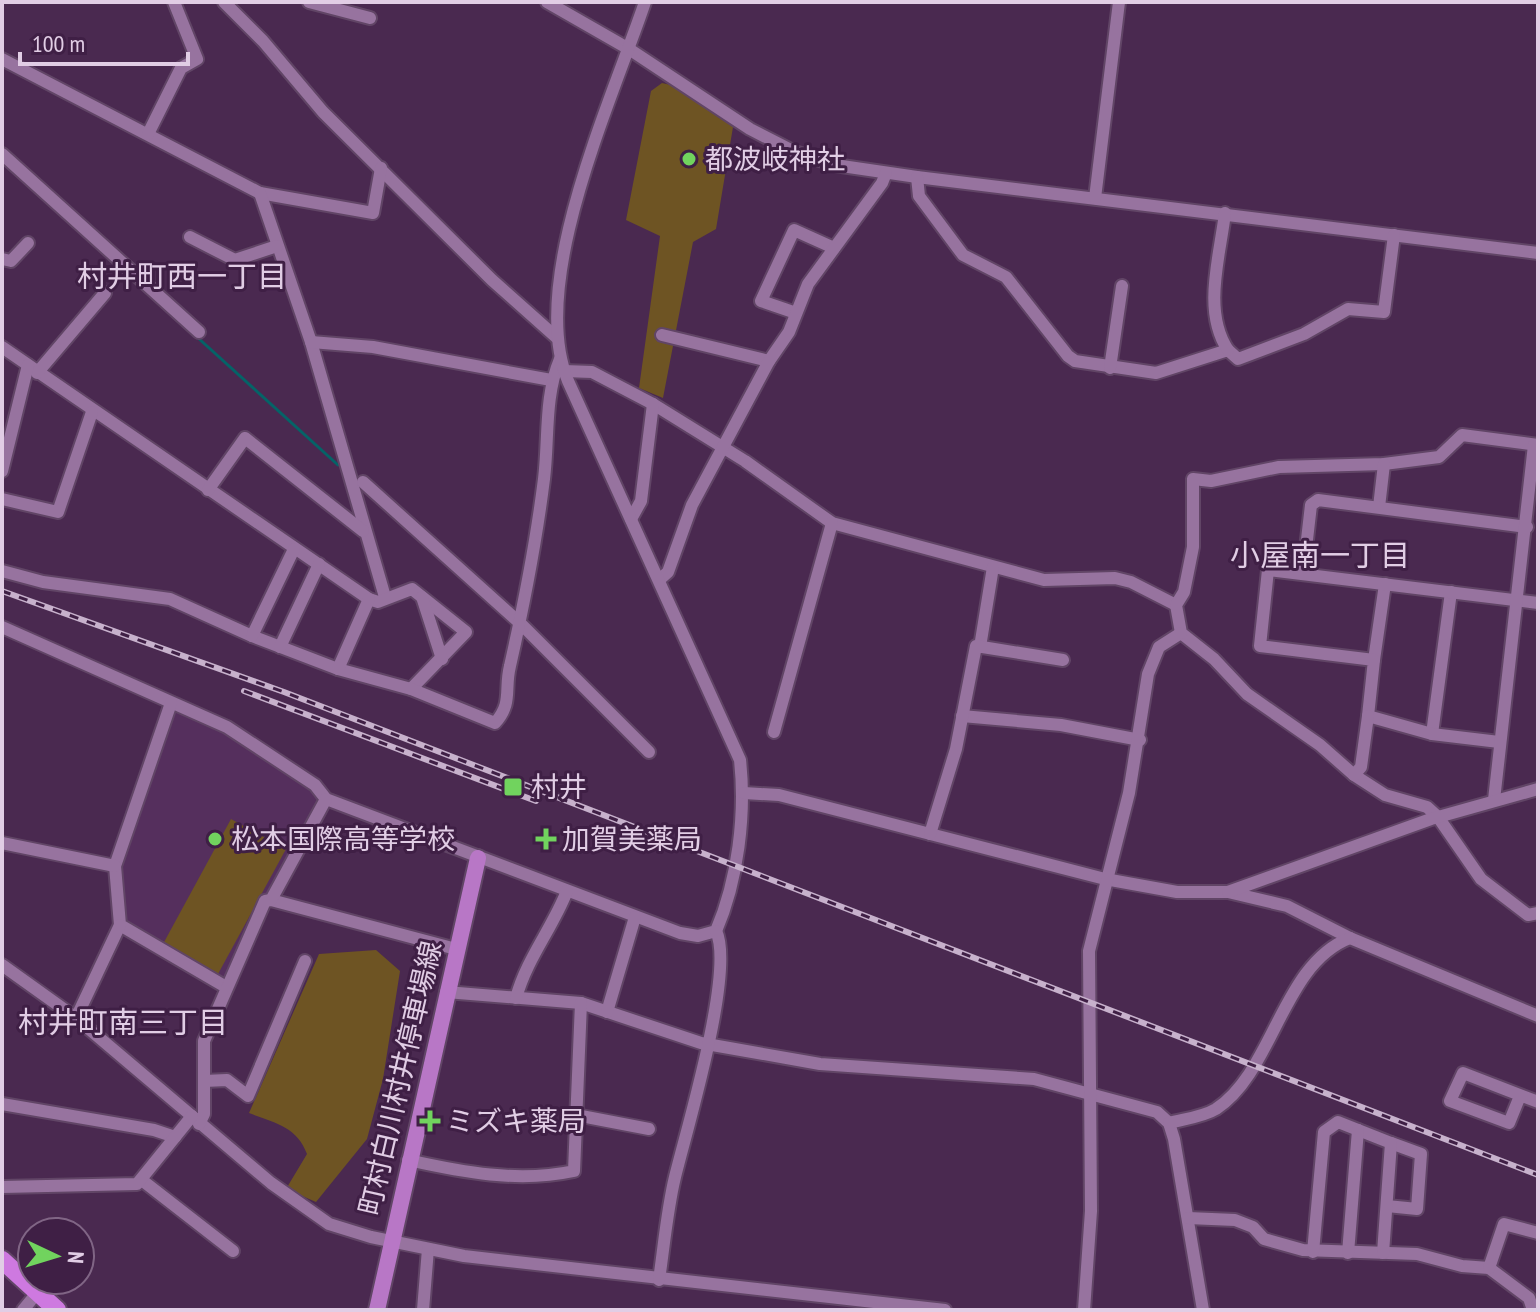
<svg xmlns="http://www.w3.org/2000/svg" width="1540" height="1312" viewBox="0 0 1540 1312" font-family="'PT Sans Narrow','Noto Sans JP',sans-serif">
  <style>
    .built { fill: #552f5d }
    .green { fill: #6e5423 }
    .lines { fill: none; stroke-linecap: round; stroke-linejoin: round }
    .stream { stroke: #056367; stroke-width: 3 }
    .minor-casing { stroke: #614566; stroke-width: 16 }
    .major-casing { stroke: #614566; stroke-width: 20 }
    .highway-casing { stroke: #614566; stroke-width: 22 }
    .minor { stroke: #97739f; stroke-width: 12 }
    .major { stroke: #b877c6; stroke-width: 16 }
    .highway { stroke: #ce79e0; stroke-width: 18 }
    .rail-casing { stroke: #c7b1cc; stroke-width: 6 }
    .rail { stroke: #3f1f45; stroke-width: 3; stroke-dasharray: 9; stroke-linecap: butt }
    .poi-dot { fill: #71d35e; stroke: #3f1f45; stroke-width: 3 }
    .labels { text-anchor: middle; stroke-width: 6; stroke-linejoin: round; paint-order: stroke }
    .poi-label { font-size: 28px; fill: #e1cde5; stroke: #3f1f45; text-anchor: start }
    .street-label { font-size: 28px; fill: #e1cde5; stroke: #3f1f45 }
    .neighbourhood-label { font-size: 30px; fill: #e1cde5; stroke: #3f1f45 }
  </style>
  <rect width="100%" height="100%" fill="#4a2950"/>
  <path class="built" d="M178 712 230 734 309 787 321 801 223 981 122 922 116 876 170 715Z"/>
  <g class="green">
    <path d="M662 83 671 85 733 127 716 229 693 242 663 398 639 388 660 236 626 220 651 91Z"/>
    <path d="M231 819 286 849 218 974 163 944Z"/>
    <path d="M376 950 400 971 383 1079 367 1139 316 1202 286 1189 307 1154C297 1126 274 1123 249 1113L319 954Z"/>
  </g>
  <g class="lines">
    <path class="stream" d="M197 337 338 465"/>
    <g class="minor-casing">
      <g id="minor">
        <path d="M224 2 263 41 323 112 492 280 556 337"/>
        <path d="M309 2 370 18"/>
        <path d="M547 2 629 49 750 129 795 152 835 165 917 177 1538 253"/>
        <path d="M2 59 260 193 373 213 381 168"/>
        <path d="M148 134 181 68 197 59 174 2"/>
        <path d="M2 154 199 332"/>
        <path d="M917 177 919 196 963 255 1006 277 1068 356 1075 361 1156 373 1228 350 1238 359 1304 334 1348 309 1384 312 1394 235"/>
        <path d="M260 193 311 342 385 597"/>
        <path d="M1095 198 1119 2"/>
        <path d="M1225 213C1220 256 1202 311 1228 350"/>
        <path d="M190 237 235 260 277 246"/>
        <path d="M2 259 11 261 28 243"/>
        <path d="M796 313 761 301 794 230 834 248"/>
        <path d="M662 335 769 361"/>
        <path d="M311 342 373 347 551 380"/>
        <path d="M2 347 369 599 378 602 412 589 466 632 411 689"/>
        <path d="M1110 368 1122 286"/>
        <path d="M564 371 592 372 653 404 745 461 832 523 1044 580 1115 578 1131 582 1176 605"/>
        <path d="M37 373 105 293"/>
        <path d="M1538 445 1462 435 1439 457 1384 464 1279 467 1211 481 1193 479V547L1184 592 1176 605 1181 633 1214 659 1247 694 1320 745 1354 775 1385 795 1427 807 1438 817 1481 879 1528 915 1538 913"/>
        <path d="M2 471 28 365"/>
        <path d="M363 482 521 624 649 752"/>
        <path d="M208 490 245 438 363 531"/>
        <path d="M2 499 58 512 92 412"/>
        <path d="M1379 507 1384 464"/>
        <path d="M631 519 641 501 653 404"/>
        <path d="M2 571 43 582 170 599 252 636 338 669 411 689 495 723C513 703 504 690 510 666 524 604 536 543 544 479 549 439 544 397 560 359"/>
        <path d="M1303 574 1311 505 1318 500 1527 527"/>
        <path d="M659 580 668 572 692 505 769 361 789 332 808 284 882 183 886 173"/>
        <path d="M422 597 442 659"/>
        <path d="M2 627 227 727 315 785 326 799 680 933 698 936 716 931C738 880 746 814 740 760L568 381C527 283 612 100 645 2"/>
        <path d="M252 636 294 549"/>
        <path d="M280 647 319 564"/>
        <path d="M980 647 993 567"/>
        <path d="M1374 660 1385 584"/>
        <path d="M338 669 369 599"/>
        <path d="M171 703 115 866 120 925 226 987"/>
        <path d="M962 716 1061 725 1140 740"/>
        <path d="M774 732 832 523"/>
        <path d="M1432 734 1451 592"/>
        <path d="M1499 742 1432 734 1368 716 1374 660 1260 646 1268 570 1538 603"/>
        <path d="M1354 775 1361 767 1368 716"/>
        <path d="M744 793 779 795 1105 879 1177 892H1228L1287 906 1350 938 1538 1016"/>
        <path d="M1494 800 1534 445"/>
        <path d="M930 834 956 749 976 646 1063 660"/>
        <path d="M2 843 115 866"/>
        <path d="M1228 892 1431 819 1538 789"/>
        <path d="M271 900 456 949"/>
        <path d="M2 965 76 1018 271 1183 329 1224 371 1237 464 1256 945 1310"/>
        <path d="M446 992 581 1003 701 1043 820 1064 1034 1079 1157 1112 1169 1123 1174 1139 1203 1310"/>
        <path d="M516 998C527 958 552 929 567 891"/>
        <path d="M607 1012 635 917"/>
        <path d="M76 1018 120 925"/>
        <path d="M204 1081 227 1080 248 1096 305 961"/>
        <path d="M1520 1096 1509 1123 1450 1101 1463 1073 1538 1102"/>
        <path d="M2 1104 154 1130 175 1137"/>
        <path d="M576 1115 649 1129"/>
        <path d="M1169 1123C1184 1119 1203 1117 1216 1109 1274 1071 1282 964 1350 938"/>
        <path d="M199 1124 204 1114V1041L265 901 271 900 326 799"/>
        <path d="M408 1160C462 1172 518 1183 574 1171L581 1003"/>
        <path d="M143 1181 233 1251"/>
        <path d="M2 1187 137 1184 192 1116"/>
        <path d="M1387 1206 1417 1209 1421 1154 1391 1143"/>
        <path d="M1188 1218 1235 1220 1253 1227 1264 1239 1303 1250 1417 1254 1462 1266 1489 1268 1529 1298 1533 1310"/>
        <path d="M1313 1252 1324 1132 1338 1122 1391 1143 1383 1253"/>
        <path d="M1348 1253 1358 1130"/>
        <path d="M1489 1268 1504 1224 1538 1233"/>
        <path d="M659 1280C664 1246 667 1210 675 1177 687 1128 735 970 716 931"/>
        <path d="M23 1310 37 1293"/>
        <path d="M423 1310 428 1249"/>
        <path d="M1084 1310 1091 1211 1089 951 1129 793 1148 674 1159 647 1181 633"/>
      </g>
    </g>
    <g class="major-casing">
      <path id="major" d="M377 1310 478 858"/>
    </g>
    <g class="highway-casing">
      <path id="highway" d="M2 1260 57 1310"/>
    </g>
    <use href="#minor" class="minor"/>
    <use href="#major" class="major"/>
    <use href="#highway" class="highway"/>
    <g class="rail-casing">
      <g id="rail">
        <path d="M2 591 284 692 1538 1175"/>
        <path d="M244 691 536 801"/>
      </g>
    </g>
    <use href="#rail" class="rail"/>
  </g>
  <g class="poi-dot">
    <circle cx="689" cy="159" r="8"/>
    <rect x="503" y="777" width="20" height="20" rx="4"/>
    <circle cx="215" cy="839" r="8"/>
    <path d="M542 827h8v8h8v8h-8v8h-8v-8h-8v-8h8z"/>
    <path d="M426 1109h8v8h8v8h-8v8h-8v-8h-8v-8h8z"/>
  </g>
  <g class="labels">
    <g class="poi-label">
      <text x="705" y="169">都波岐神社</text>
      <text x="531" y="797">村井</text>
      <text x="231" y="849">松本国際高等学校</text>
      <text x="562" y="849">加賀美薬局</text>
      <text x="446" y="1131">ミズキ薬局</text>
    </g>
    <g class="street-label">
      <text transform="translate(400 1078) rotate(-77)" y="10">町村白川村井停車場線</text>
    </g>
    <g class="neighbourhood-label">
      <text x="182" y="287">村井町西一丁目</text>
      <text x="1320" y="566">小屋南一丁目</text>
      <text x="123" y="1033">村井町南三丁目</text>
    </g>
  </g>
  <rect width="1540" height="1312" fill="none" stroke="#e1cde5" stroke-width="8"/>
  <g transform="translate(56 1256) rotate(94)"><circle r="38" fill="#3f1f45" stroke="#806585" stroke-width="2"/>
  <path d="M0-6L14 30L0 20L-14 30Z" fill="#71d35e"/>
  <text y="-12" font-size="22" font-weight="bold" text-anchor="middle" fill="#e1cde5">N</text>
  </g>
  <path d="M20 52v12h168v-12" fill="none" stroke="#e1cde5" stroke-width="4"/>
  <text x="32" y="52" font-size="24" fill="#e1cde5" stroke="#3f1f45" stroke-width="6" paint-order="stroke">100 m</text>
</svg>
